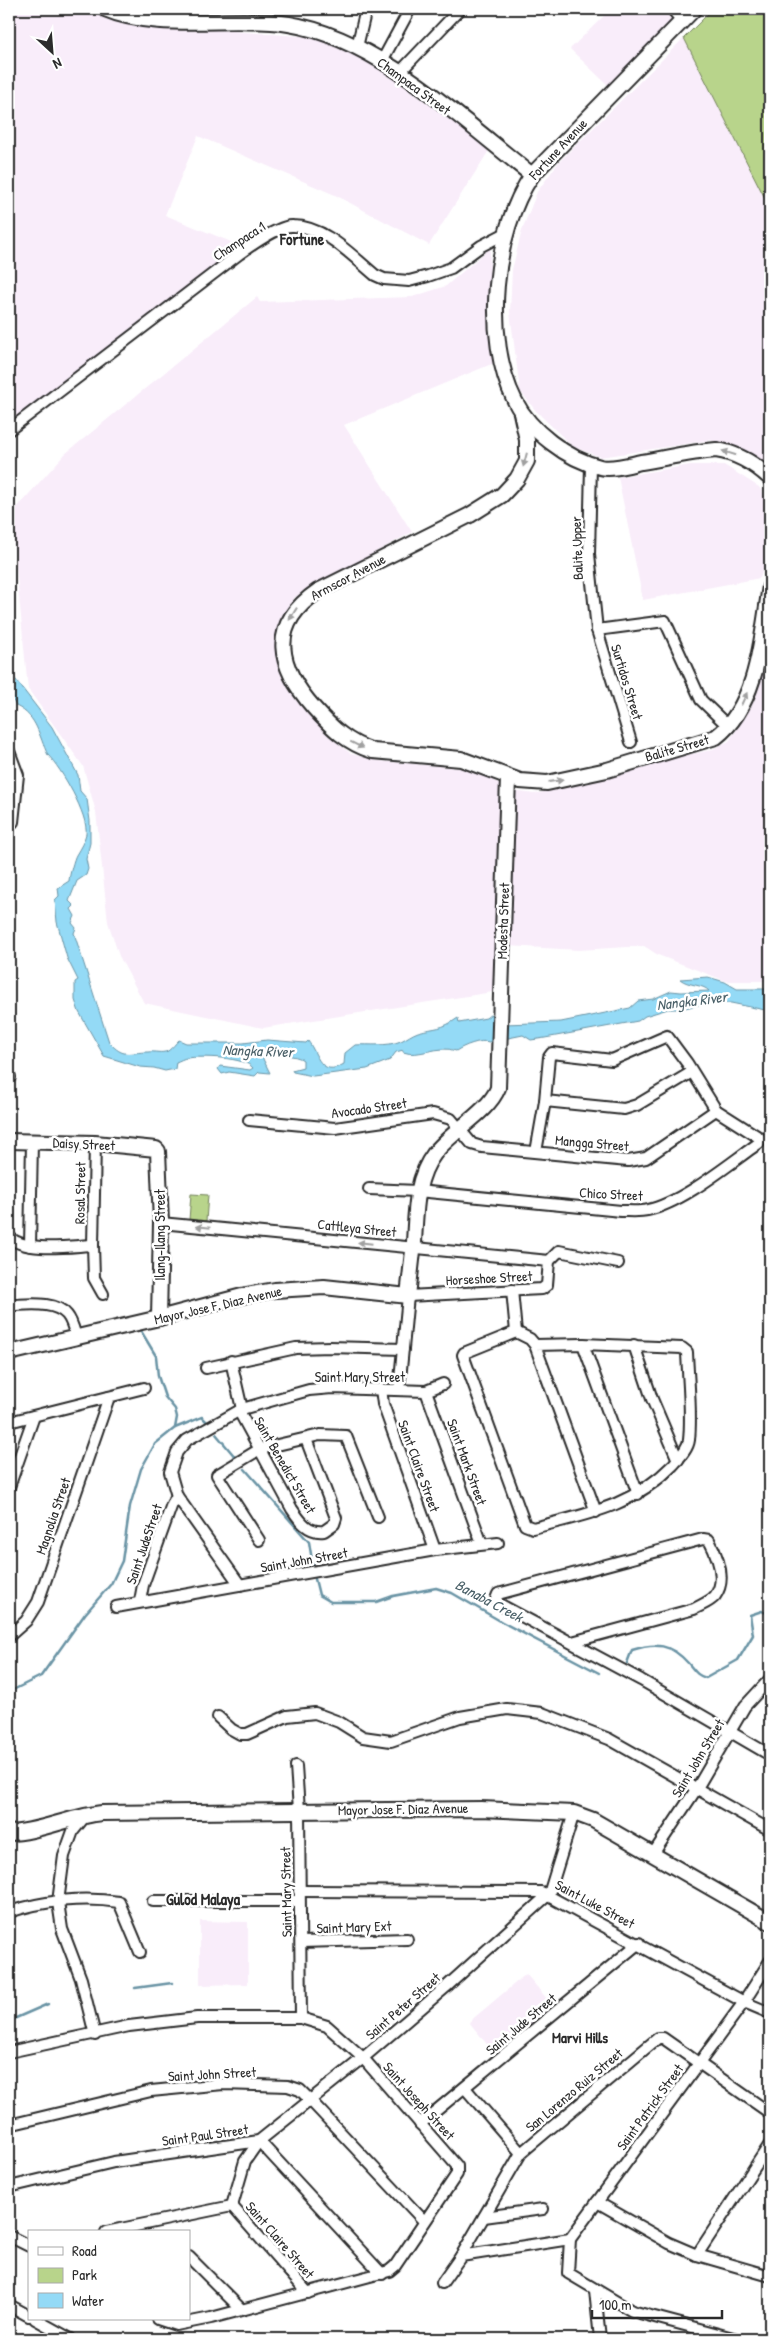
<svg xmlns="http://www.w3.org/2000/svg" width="779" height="2348" viewBox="0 0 779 2348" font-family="'Patrick Hand',sans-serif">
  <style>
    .built { fill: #f9edfa }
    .green { fill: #b8d48b; stroke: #72805b }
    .water { fill: #94daf6; stroke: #6a94a5 }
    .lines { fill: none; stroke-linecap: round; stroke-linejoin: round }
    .stream { stroke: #6a94a5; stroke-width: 2.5 }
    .street-casing { stroke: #2b2b2b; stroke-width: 14 }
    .secondary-casing { stroke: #2b2b2b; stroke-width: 18 }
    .street { stroke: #fff; stroke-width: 10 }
    .secondary { stroke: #fff; stroke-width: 14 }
    .oneway { fill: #a0a0a0 }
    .labels { text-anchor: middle; stroke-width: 5; stroke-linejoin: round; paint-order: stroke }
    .street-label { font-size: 14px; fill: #2b2b2b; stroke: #fff }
    .water-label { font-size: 15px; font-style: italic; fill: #4a6068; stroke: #fff }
    .neighbourhood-label { font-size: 15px; font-weight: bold; fill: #2b2b2b; stroke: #fff }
    .quarter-label { font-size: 16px; font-weight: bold; fill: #2b2b2b; stroke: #fff }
  </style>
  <rect width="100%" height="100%" fill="#fff"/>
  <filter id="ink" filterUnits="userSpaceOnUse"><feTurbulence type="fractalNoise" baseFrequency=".02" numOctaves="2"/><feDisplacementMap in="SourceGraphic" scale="10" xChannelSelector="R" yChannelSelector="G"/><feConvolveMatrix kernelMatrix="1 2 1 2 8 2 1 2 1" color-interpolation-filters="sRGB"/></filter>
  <g filter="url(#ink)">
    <g class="built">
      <path d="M9 9H93L109 15 150 25 313 37 374 64 490 149 429 245 335 195 198 136 165 215 241 246 9 423Z"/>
      <path d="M611 9H661L675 22 611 88 570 49Z"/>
      <path d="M684 38 770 208V476L743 456 711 440 601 457 573 447 536 411 520 391 510 312 512 270 522 230 537 192 558 163Z"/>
      <path d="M490 248 489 320 494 363 344 425 412 532 295 597 285 614 283 671 289 690 328 735 351 754 380 761 471 769 500 784 493 992 263 1028 144 1003 119 956 108 922 96 812 83 766 28 689 11 514 65 454 257 297 260 302 412 297 446 286Z"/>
      <path d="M691 465H724L759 487 770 504V550L760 578 643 600 618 477Z"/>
      <path d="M770 626V981H726L658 955 644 946 579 950 508 946 513 791 534 794 580 784 649 767 673 758 711 750 729 741 741 723 765 667Z"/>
      <path d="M200 1921 248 1922V1984L200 1985Z"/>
      <path d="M526 1974 553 2006 495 2054 469 2022Z"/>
    </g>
    <g class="green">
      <path d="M713 9H770V208L684 38Z"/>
      <path d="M191 1194 208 1195 206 1221 189 1220Z"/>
    </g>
    <path class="water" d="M9 671 52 727 78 775 80 791 87 799 90 821V843L86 859 88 869 86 875 77 881 69 901 74 906 71 909 75 916 72 923 76 928 74 933 109 1042C124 1059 129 1052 148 1052 155 1051 161 1054 168 1051 172 1048 176 1043 179 1040L186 1043H243L267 1040 306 1043 308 1041C318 1054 320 1078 344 1064L345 1053 355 1045C370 1044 386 1047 401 1041 407 1038 412 1034 418 1032 436 1027 441 1030 458 1018L459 1023 486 1018 491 1014 495 1021 504 1024 561 1022 630 1008 638 1001 653 999 671 991 681 992 709 991C703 984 688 986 680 979L708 977 725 982 737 989H770V1011L731 1003H707L680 1009H668L645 1016 638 1021 545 1038 531 1040 523 1035 489 1042C481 1039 463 1046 456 1051 438 1044 419 1058 403 1052V1050L396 1052 390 1060 367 1069 313 1076 293 1072 292 1070 303 1067V1060C298 1055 270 1053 264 1055L263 1059 270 1073 259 1072 255 1076 229 1072 222 1074 218 1069 220 1066 250 1070 253 1068C245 1057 201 1056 187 1058 184 1058 179 1061 176 1062L175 1069 165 1071 154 1068 140 1067 104 1056 79 1012 75 1000V982L78 980 67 958 57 922 55 900 59 896 58 888 69 881C69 877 74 858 76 855 80 848 84 842 86 834 89 816 61 768 48 755 38 735 38 717 16 706L9 693Z"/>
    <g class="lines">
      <g class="stream">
        <path d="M141 1331 156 1356 158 1376 165 1397 175 1409 177 1417 175 1428 202 1417 207 1422"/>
        <path d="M216 1434 236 1458"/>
        <path d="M245 1469 309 1542 313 1566"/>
        <path d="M315 1579 319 1595 331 1602H376L393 1596 436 1588 452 1593 502 1622 599 1673"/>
        <path d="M627 1663 632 1650C656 1642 671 1644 688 1663 695 1671 696 1675 706 1678L738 1660 753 1635 750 1615 762 1611 770 1615"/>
        <path d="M9 1692 41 1676 85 1614 111 1584 122 1561 130 1506 141 1469 155 1444 175 1428"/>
        <path d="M135 1988 172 1983"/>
        <path d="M9 2021 48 2004"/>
      </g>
      <g class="street-casing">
        <g id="street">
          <path d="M169 9 170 20"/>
          <path d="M672 9 682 21"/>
          <path d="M357 47 366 9"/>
          <path d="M382 61 410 9"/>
          <path d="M400 72 460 9"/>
          <path d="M9 430 239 254C250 246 280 225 293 226 325 226 352 256 375 275L384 279 409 281 428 276 451 268 481 246 506 233"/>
          <path d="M591 465 589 554 597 630 631 742"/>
          <path d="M597 630 665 621 701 700 729 727"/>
          <path d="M9 751 18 775 13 822"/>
          <path d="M9 1077H10"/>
          <path d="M545 1101 624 1109 637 1105 692 1072"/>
          <path d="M249 1120 335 1128 433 1114 451 1119 472 1144 482 1147 628 1161 646 1158 716 1110"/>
          <path d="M95 1143 93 1245 94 1278 103 1294"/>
          <path d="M369 1189 418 1191 621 1211C629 1211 640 1212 648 1210 681 1203 724 1168 752 1148L759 1143 760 1138 716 1110 687 1063 667 1036 612 1060 552 1053 549 1057 545 1101 536 1152"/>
          <path d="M161 1223 549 1261"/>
          <path d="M9 1237C27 1253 70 1246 93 1245"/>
          <path d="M30 1246 32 1142"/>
          <path d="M512 1290 516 1332"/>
          <path d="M9 1305C26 1305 55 1300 67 1315 72 1321 74 1330 76 1337"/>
          <path d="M583 1344 638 1494"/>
          <path d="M535 1345 583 1344 682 1348 687 1352C688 1380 692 1412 689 1440 688 1449 679 1458 673 1465 632 1507 587 1514 533 1528L525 1525 463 1355 464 1353 516 1332 530 1339 535 1345 596 1512"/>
          <path d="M634 1345 652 1399 678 1460"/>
          <path d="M231 1361 242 1409"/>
          <path d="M206 1368 296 1348 330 1347 403 1349"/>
          <path d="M381 1389 383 1404 435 1550"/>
          <path d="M399 1390 408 1296 542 1289 547 1285 549 1261 559 1251 618 1263"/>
          <path d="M426 1391 482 1544"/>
          <path d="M239 1411 292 1509C300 1521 308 1533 324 1531L334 1524 336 1518 306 1439"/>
          <path d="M9 1422 144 1388"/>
          <path d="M9 1487 34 1416"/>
          <path d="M259 1540 217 1475 260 1449 320 1435 346 1436 378 1517"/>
          <path d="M240 1585 177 1496 170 1472 177 1452 187 1440 242 1409 309 1390 332 1388 426 1391 443 1384"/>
          <path d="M140 1601 143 1585 172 1504 177 1496"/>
          <path d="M116 1607 435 1550 498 1543"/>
          <path d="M9 1636 26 1621 38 1602 109 1397"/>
          <path d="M572 1642 694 1609C701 1605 710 1602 715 1596 727 1580 717 1555 709 1540L703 1539 498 1594 496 1599 499 1604 641 1680 770 1755"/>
          <path d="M218 1717 231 1729 240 1734H247L287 1716 315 1713 339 1722 363 1737 391 1741 460 1717 507 1709 542 1713 609 1739 770 1830"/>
          <path d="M296 1766 299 1810 301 2018"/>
          <path d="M86 1815 73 1831 64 1856 58 1902 62 1929 81 1979 95 2035"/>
          <path d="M653 1854 697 1788 745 1706 770 1679"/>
          <path d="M299 1891 541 1892 744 2002 770 2013"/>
          <path d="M153 1901H299"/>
          <path d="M9 1912C43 1901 83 1896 119 1902L140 1952"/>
          <path d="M301 1942 407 1939"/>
          <path d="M9 2052 129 2026 197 2018H301L327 2026 363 2058 457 2166V2174L395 2266 389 2271 211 2318 176 2325 158 2319"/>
          <path d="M465 2088 521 2153"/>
          <path d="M420 2124 639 1943"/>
          <path d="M9 2125 151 2091 223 2084 288 2086 300 2090 310 2100 424 2221"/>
          <path d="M9 2187 114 2162 259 2141 382 2274"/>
          <path d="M597 2202 669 2243 697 2255 770 2276"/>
          <path d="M232 2206 245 2161 259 2141 363 2058 446 1987 549 1894 574 1813"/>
          <path d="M232 2206 308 2293"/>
          <path d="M484 2217 543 2209"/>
          <path d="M106 2232 232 2206"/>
          <path d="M9 2236 29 2246"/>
          <path d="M697 2255 770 2144"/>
          <path d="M461 2256 570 2239"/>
          <path d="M189 2257 241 2309"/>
          <path d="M442 2283 461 2256 521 2153 658 2038H663L770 2113"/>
          <path d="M595 2290 600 2339"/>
          <path d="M9 2305 29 2316"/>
          <path d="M35 2319 71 2339"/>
          <path d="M737 2339 632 2311 568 2273 570 2239 744 2002 770 1961"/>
        </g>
      </g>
      <g class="secondary-casing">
        <g id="secondary">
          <path d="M105 9C158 32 233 15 289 24 377 38 463 121 532 175"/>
          <path d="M694 9 532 175C493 233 483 338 515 401 530 431 567 459 600 467 612 470 628 465 641 462 666 458 690 452 716 450 737 453 754 463 770 478"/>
          <path d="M521 413 527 440V461L517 479 502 495 470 515 318 591C267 626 278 667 314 708 331 727 347 743 373 751L461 759 520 781 547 783 607 770 716 737C758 705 762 635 770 586"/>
          <path d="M9 1141 95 1143 156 1149 158 1151 161 1223 159 1318"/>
          <path d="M9 1353 159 1318 246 1295 275 1290 324 1287 408 1296C410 1278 412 1260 414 1242 416 1212 415 1179 434 1154 451 1131 488 1113 498 1088L508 778"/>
          <path d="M9 1833C36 1833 72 1816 102 1813L481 1809 574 1813 593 1820 770 1922"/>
        </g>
      </g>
      <use href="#street" class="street"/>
      <use href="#secondary" class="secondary"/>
    </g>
    <defs><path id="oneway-solid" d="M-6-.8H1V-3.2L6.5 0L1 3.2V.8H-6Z" transform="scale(1.25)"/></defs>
    <g class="oneway">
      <use href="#oneway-solid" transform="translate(729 453) rotate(-163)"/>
      <use href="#oneway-solid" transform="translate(525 460) rotate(105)"/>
      <use href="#oneway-solid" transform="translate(293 614) rotate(122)"/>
      <use href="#oneway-solid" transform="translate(744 699) rotate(-65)"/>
      <use href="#oneway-solid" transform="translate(357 745) rotate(26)"/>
      <use href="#oneway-solid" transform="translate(556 781) rotate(-7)"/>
      <use href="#oneway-solid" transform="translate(203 1227) rotate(-174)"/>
      <use href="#oneway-solid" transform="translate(365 1243) rotate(-174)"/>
    </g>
  </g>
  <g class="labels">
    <g class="street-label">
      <text transform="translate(414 86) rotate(36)" y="5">Champaca Street</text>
      <text transform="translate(558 149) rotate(-47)" y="5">Fortune Avenue</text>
      <text transform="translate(239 241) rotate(-33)" y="5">Champaca 1</text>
      <text transform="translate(577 548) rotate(-92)" y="5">Balite Upper</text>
      <text transform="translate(348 577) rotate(-28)" y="5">Armscor Avenue</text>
      <text transform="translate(627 682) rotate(73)" y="5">Surtidos Street</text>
      <text transform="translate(677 748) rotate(-16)" y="5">Balite Street</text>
      <text transform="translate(503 921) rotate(-88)" y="5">Modesta Street</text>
      <text transform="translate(369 1108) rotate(-8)" y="5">Avocado Street</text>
      <text transform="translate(592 1143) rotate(5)" y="5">Mangga Street</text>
      <text transform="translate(84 1144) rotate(3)" y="5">Daisy Street</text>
      <text transform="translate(80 1193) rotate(-89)" y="5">Rosal Street</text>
      <text transform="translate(611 1194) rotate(3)" y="5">Chico Street</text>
      <text transform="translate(357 1228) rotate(6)" y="5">Cattleya Street</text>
      <text transform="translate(160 1235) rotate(-90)" y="5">Ilang-Ilang Street</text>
      <text transform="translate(489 1278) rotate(-3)" y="5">Horseshoe Street</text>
      <text transform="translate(218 1305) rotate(-13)" y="5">Mayor Jose F. Diaz Avenue</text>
      <text x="360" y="1382">Saint Mary Street</text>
      <text transform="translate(467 1462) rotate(70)" y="5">Saint Mark Street</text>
      <text transform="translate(285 1465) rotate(60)" y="5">Saint Benedict Street</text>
      <text transform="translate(419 1466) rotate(70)" y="5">Saint Claire Street</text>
      <text transform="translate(53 1516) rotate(-71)" y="5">Magnolia Street</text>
      <text transform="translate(144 1544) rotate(-71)" y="5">Saint JudeStreet</text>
      <text transform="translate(304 1560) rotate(-10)" y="5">Saint John Street</text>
      <text transform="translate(698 1758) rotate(-59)" y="5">Saint John Street</text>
      <text transform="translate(403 1809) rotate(-1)" y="5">Mayor Jose F. Diaz Avenue</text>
      <text transform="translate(286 1892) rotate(-91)" y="5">Saint Mary Street</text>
      <text transform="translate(595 1904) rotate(28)" y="5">Saint Luke Street</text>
      <text transform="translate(354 1927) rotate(-2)" y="5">Saint Mary Ext</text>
      <text transform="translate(403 2006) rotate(-41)" y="5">Saint Peter Street</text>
      <text transform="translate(521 2024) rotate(-40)" y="5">Saint Jude Street</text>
      <text transform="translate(212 2074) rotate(-3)" y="5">Saint John Street</text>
      <text transform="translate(574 2090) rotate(-40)" y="5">San Lorenzo Ruiz Street</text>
      <text transform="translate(419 2101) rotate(48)" y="5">Saint Joseph Street</text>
      <text transform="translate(650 2107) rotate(-54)" y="5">Saint Patrick Street</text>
      <text transform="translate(205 2135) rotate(-8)" y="5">Saint Paul Street</text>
      <text transform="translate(280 2240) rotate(49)" y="5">Saint Claire Street</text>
    </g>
    <g class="water-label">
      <text transform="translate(692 1001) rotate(-7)" y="5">Nangka River</text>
      <text transform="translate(258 1051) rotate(2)" y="5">Nangka River</text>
      <text transform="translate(489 1601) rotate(28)" y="5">Banaba Creek</text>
    </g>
    <g class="neighbourhood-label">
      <text x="580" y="2043">Marvi Hills</text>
    </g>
    <g class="quarter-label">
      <text x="302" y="245">Fortune</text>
      <text x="203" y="1905">Gulod Malaya</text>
    </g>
  </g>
  <rect width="779" height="2348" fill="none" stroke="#fff" stroke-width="30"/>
  <rect x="15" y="15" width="749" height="2318" fill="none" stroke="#2b2b2b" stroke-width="2" filter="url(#ink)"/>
  <rect x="28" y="2230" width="162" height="90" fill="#ffffff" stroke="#aaaaaa"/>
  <rect x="38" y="2247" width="25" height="8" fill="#ffffff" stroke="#aaaaaa"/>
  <text x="72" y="2256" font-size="15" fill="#2b2b2b">Road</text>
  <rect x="38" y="2268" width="25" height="15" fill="#b8d48b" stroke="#aaaaaa"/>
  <text x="72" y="2280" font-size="15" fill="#2b2b2b">Park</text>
  <rect x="38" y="2293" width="25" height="15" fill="#94daf6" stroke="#aaaaaa"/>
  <text x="72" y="2306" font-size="15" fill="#2b2b2b">Water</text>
  <g transform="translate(52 52) rotate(154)" stroke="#ffffff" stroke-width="4" paint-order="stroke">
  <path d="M0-4L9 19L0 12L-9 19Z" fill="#2b2b2b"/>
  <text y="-8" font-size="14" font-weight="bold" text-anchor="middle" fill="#2b2b2b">N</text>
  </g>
  <path d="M592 2310v8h130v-8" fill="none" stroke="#2b2b2b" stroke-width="2.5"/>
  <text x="599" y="2310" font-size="15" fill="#2b2b2b" stroke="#ffffff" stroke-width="4" paint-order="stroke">100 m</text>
</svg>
